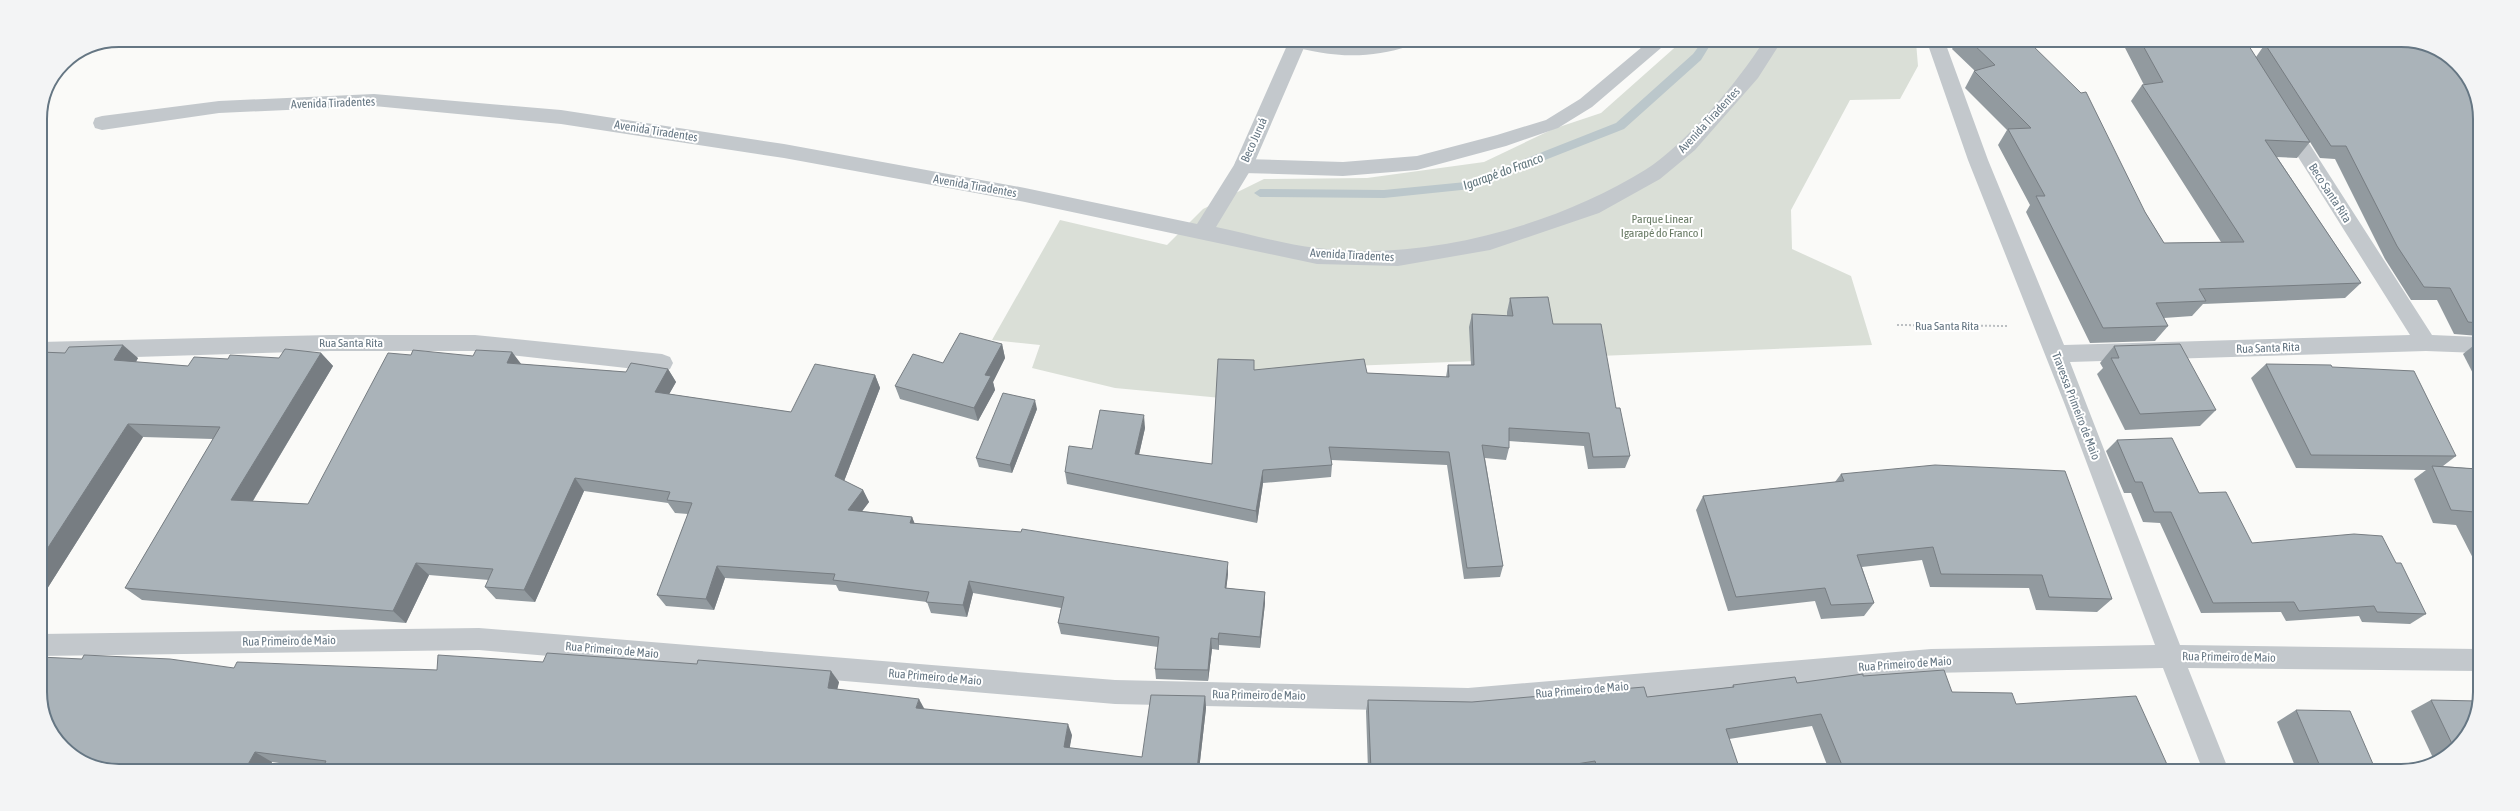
<svg xmlns="http://www.w3.org/2000/svg" width="2520" height="811" viewBox="0 0 2520 811" font-family="'Asap Condensed',sans-serif">
  <style>
    .green { fill: #dadfd7 }
    .lines { fill: none; stroke-linecap: round; stroke-linejoin: round }
    .stream { fill: #bbc7cb; fill-rule: evenodd }
    .path { stroke: #bbbfc2; stroke-width: 2; stroke-dasharray: 2 2; stroke-linecap: butt }
    .service { fill: #c3c8cc; fill-rule: evenodd }
    .minor { fill: #c3c8cc; fill-rule: evenodd }
    .wall { fill: #929a9f }
    .shaded-wall { fill: #777d82 }
    .building { fill: #aab3b9; stroke: #777d82 }
    .labels { text-anchor: middle; stroke-width: 4; stroke-linejoin: round; paint-order: stroke }
    .street-label { font-size: 12px; fill: #657683; stroke: #fff }
    .park-label { font-size: 12px; fill: #687a64; stroke: #fff }
    .water-label { font-size: 13px; font-style: italic; fill: #60757c; stroke: #fff }
    .rim { fill: none; stroke: #657683; stroke-width: 2 }
  </style>
  <rect width="100%" height="100%" fill="#fafaf8"/>
  <path class="green" d="M1681 42H1916L1918 66 1900 99 1850 100 1791 210 1792 249 1851 276 1872 345 1325 367 1276 403 1115 388 1032 368 1040 345 992 340 1060 220 1167 245 1203 209 1264 179 1367 178 1484 162 1553 129 1601 113Z"/>
  <g class="lines">
    <path class="stream" d="M1702 42H1712L1701 60 1624 129 1471 189 1384 198 1260 197 1254 193 1260 189 1384 190 1466 182 1616 123 1693 54Z"/>
    <path class="path" d="M1897 325 2008 326"/>
    <g class="service">
      <path d="M1285 41 1348 45 1412 42 1409 46C1367 60 1329 57 1287 45Z"/>
      <path d="M1648 42H1668L1592 107 1558 128 1506 146 1417 170 1343 176 1243 173 1236 171 1234 166 1236 161 1243 159 1343 162 1417 156 1497 135 1546 120 1580 99Z"/>
    </g>
    <g class="minor">
      <path d="M1289 41 1306 43 1253 166 1216 227C1249 234 1283 244 1317 248 1423 262 1555 226 1645 170 1685 145 1738 82 1763 42H1781L1758 78 1695 150 1660 179 1599 213 1490 250 1398 266 1317 264 1025 202 784 158 561 124 374 106 219 113 102 130 95 128 93 123 95 118 102 116 219 101 374 94 561 110 784 144 1025 188 1197 224 1234 165Z"/>
      <path d="M1927 42H1945L1988 160 2064 345 2410 335 2278 125 2280 120 2287 118 2294 120 2432 335 2479 337V353L2426 351 2070 362 2180 645 2477 649V671L2188 668 2229 771H2203L2163 668 1931 673 1468 712 1115 704 479 650 40 656V634L479 628 1115 680 1468 688 1931 649 2155 645 2065 405 1968 160Z"/>
      <path d="M330 335H475L662 354 670 357 673 363 670 369 662 372 475 351H330L40 360V342Z"/>
    </g>
  </g>
  <g class="wall">
    <path d="M1956 42H2029L2145 212 2164 243 2221 242 2131 101 2142 85H2144L2122 42H2206L2207 44 2256 57 2265 44H2267L2266 43H2422L2480 113 2479 336 2454 334 2437 300H2411L2385 259 2335 159 2320 158 2310 142 2297 158 2277 157 2361 283 2345 298 2203 304 2192 316 2164 318 2168 326 2155 341 2090 343 2026 212 2030 205 1998 145 2007 130 1965 88 1974 71H1975L1952 49Z"/>
    <path d="M1510 298 1553 324 1616 408 1630 456 1625 468 1588 469 1584 446 1509 441V448L1506 460 1485 458 1503 566 1500 577 1464 579 1447 465 1331 460 1332 465 1331 477 1263 483 1257 523 1067 484 1065 472 1092 449 1145 428 1139 455 1212 464 1254 360V370L1367 373 1446 377 1448 365H1471L1469 327 1472 314 1507 316V312Z"/>
    <path d="M2478 342H2479V385L2463 354Z"/>
    <path d="M1002 344 1005 358 993 382 995 390 978 421 900 399 895 386 943 363Z"/>
    <path d="M2114 346 2216 410 2200 426 2125 430 2097 374 2103 368 2100 363Z"/>
    <path d="M40 352 138 358 136 362 188 366 228 359 279 358 321 353 333 366 253 501 308 504 411 355 473 356 512 352 520 364 626 372 668 369 676 382 669 394 791 412 875 375 880 388 844 481 863 490 869 502 862 511 912 517 914 523 1228 574 1226 588 1265 592V603L1260 648 1219 645V650L1212 649 1208 681 1156 679 1155 669 1158 647 1061 634 1058 623 1061 608 973 593 967 617 931 613 927 602 839 591 836 585 725 578 714 610 666 606 657 595 688 514 675 513 668 503 584 491 535 602 496 599 485 587 489 580 429 575 406 623 142 600 125 588 213 439 143 437 40 600Z"/>
    <path d="M2266 364 2332 367 2456 456 2443 466 2478 469V568L2456 525 2433 523 2414 479 2426 470 2296 468 2251 378Z"/>
    <path d="M1037 409 1012 473 979 467 976 458Z"/>
    <path d="M2117 440 2199 493 2252 543 2396 563 2426 614 2410 624 2362 622 2359 616 2286 621 2281 612 2201 613 2160 523 2143 522 2131 493H2124L2106 451Z"/>
    <path d="M1841 474 2112 599 2097 612 2036 610 2029 588 1930 587 1922 560 1862 567 1874 603 1864 616 1821 619 1815 601 1728 611 1696 510 1703 496 1835 482Z"/>
    <path d="M543 662 839 682 837 689 924 709 1072 735 1069 748 1142 757 1205 696 1206 708 1199 770 322 769 272 762 269 768H98L234 668 437 670Z"/>
    <path d="M1863 676 1952 692 2016 704 2170 771 1829 770 1812 726 1729 739 1740 770H1368L1366 711 1368 700 1472 702 1647 697 1732 687 1733 685 1797 683Z"/>
    <path d="M2431 700 2477 713 2449 755 2434 760 2411 711Z"/>
    <path d="M2296 710 2376 771H2297L2277 722Z"/>
  </g>
  <g class="shaded-wall">
    <path d="M1002 344 1005 358 993 382 995 390 978 421 974 408 985 375Z"/>
    <path d="M123 345 138 358 129 373 114 360Z"/>
    <path d="M512 352 522 365 507 363Z"/>
    <path d="M321 353 333 366 246 512 231 500Z"/>
    <path d="M668 369 676 382 663 405 655 392Z"/>
    <path d="M875 375 880 388 841 489 835 476Z"/>
    <path d="M1035 400 1037 409 1012 473 1010 465Z"/>
    <path d="M1144 415 1145 428 1136 467 1135 454Z"/>
    <path d="M128 424 143 437 40 600V560Z"/>
    <path d="M1263 470V483L1257 523 1256 511Z"/>
    <path d="M575 478 584 491 535 602 524 590Z"/>
    <path d="M863 490 869 502 854 522 848 510Z"/>
    <path d="M912 517 917 529 910 523Z"/>
    <path d="M1228 562V574L1225 600V588Z"/>
    <path d="M416 563 429 575 406 623 393 611Z"/>
    <path d="M717 566 725 578 714 610 706 599Z"/>
    <path d="M969 581 973 593 967 617 963 605Z"/>
    <path d="M1265 592V603L1260 648V637Z"/>
    <path d="M1219 633V650L1218 639Z"/>
    <path d="M1211 638 1212 649 1208 681V670Z"/>
    <path d="M831 671 839 682 835 699 828 688Z"/>
    <path d="M1205 696 1206 708 1199 770H1197Z"/>
    <path d="M919 699 925 710 916 708Z"/>
    <path d="M1068 724 1072 735 1068 758 1064 747Z"/>
    <path d="M255 752 272 762 269 768H246Z"/>
  </g>
  <g class="building">
    <path d="M1971 42H2029L2081 93 2086 92 2145 212 2164 243 2244 242 2142 85 2163 82 2141 42H2206L2207 44 2247 43 2310 142 2265 140 2361 283 2199 289 2206 301 2156 303 2168 326 2103 328 2036 196H2045L2008 129 2031 128 1974 71 1995 65Z"/>
    <path d="M2283 43H2422L2464 71 2480 113 2479 323 2468 322 2450 288 2424 287 2397 246 2346 146H2331L2265 44Z"/>
    <path d="M1548 297 1553 324H1601L1616 408H1620L1630 456 1593 457 1589 433 1509 428V448L1482 445 1503 566 1467 568 1449 452 1329 447 1332 465 1263 470 1256 511 1065 472 1069 446 1092 449 1100 410 1144 415 1135 454 1212 464 1218 359 1254 360V370L1364 359 1367 373 1449 377 1448 365H1474L1472 314 1513 316 1510 298Z"/>
    <path d="M960 333 1002 344 985 375 991 376 974 408 895 386 913 354 943 363Z"/>
    <path d="M2180 344 2216 410 2140 414 2111 358H2119L2114 346Z"/>
    <path d="M123 345 114 360 188 366 194 357 228 359 230 355 279 358 285 349 321 353 231 500 308 504 388 353 411 355 413 350 473 356 476 350 512 352 507 363 626 372 631 363 668 369 655 392 791 412 815 364 875 375 835 476 863 490 848 510 912 517 910 523 1021 532 1022 529 1228 562 1225 588 1265 592 1260 637 1219 633 1218 639 1211 638 1208 670 1155 669 1159 637 1058 623 1064 597 969 581 963 605 926 602 929 592 833 580 835 574 717 566 706 599 657 595 692 503 667 500 670 492 575 478 524 590 485 587 493 569 416 563 393 611 125 588 220 427 128 424 40 560V352L65 353 69 347Z"/>
    <path d="M2266 364 2331 365 2332 367 2414 371 2456 456 2311 455Z"/>
    <path d="M1003 393 1035 400 1010 465 976 458Z"/>
    <path d="M2172 438 2199 493 2226 492 2252 543 2354 534 2382 536 2396 563H2401L2426 614 2377 612 2374 606 2299 611 2294 602 2213 603 2171 512H2154L2142 482H2135L2117 440Z"/>
    <path d="M1935 465 2065 471 2112 599 2049 597 2042 575 1941 574 1933 547 1857 555 1874 603 1831 605 1825 588 1736 597 1703 496 1844 481 1841 474Z"/>
    <path d="M2432 466 2478 469V517L2475 512 2451 510Z"/>
    <path d="M547 653 697 664 698 660 831 671 828 688 919 699 916 708 1068 724 1064 747 1142 757 1151 695 1205 696 1197 770 322 769 326 761 255 752 246 768H98L56 740 40 698V657L82 659 84 655 170 659 234 668 237 662 437 670 438 655 543 662Z"/>
    <path d="M1944 670 1952 692 2012 693 2016 704 2136 696 2170 771 1844 770 1821 714 1726 729 1740 770H1598L1595 761 1539 770H1371L1368 700 1472 702 1644 687 1647 697 1734 687 1733 685 1795 677 1797 683 1863 674V676Z"/>
    <path d="M2431 700 2477 701V713L2454 748Z"/>
    <path d="M2296 710 2350 711 2376 771H2322Z"/>
  </g>
  <g class="labels">
    <g class="street-label">
      <text transform="translate(333 103) rotate(-2)" y="4">Avenida Tiradentes</text>
      <text transform="translate(1709 120) rotate(-47)" y="4">Avenida Tiradentes</text>
      <text transform="translate(656 131) rotate(9)" y="4">Avenida Tiradentes</text>
      <text transform="translate(1254 140) rotate(-66)" y="4">Beco Juruá</text>
      <text transform="translate(975 186) rotate(10)" y="4">Avenida Tiradentes</text>
      <text transform="translate(2330 193) rotate(57)" y="4">Beco Santa Rita</text>
      <text transform="translate(1352 255) rotate(3)" y="4">Avenida Tiradentes</text>
      <text x="1947" y="330">Rua Santa Rita</text>
      <text x="351" y="347">Rua Santa Rita</text>
      <text transform="translate(2268 348) rotate(-2)" y="4">Rua Santa Rita</text>
      <text transform="translate(2076 406) rotate(69)" y="4">Travessa Primeiro de Maio</text>
      <text transform="translate(289 641) rotate(-1)" y="4">Rua Primeiro de Maio</text>
      <text transform="translate(612 650) rotate(5)" y="4">Rua Primeiro de Maio</text>
      <text transform="translate(2229 657) rotate(1)" y="4">Rua Primeiro de Maio</text>
      <text transform="translate(1905 664) rotate(-4)" y="4">Rua Primeiro de Maio</text>
      <text transform="translate(935 677) rotate(5)" y="4">Rua Primeiro de Maio</text>
      <text transform="translate(1582 690) rotate(-5)" y="4">Rua Primeiro de Maio</text>
      <text transform="translate(1259 695) rotate(1)" y="4">Rua Primeiro de Maio</text>
    </g>
    <g class="park-label">
      <text x="1662" y="223">Parque Linear<tspan x="1662" dy="14">Igarapé do Franco I</tspan></text>
    </g>
    <g class="water-label">
      <text transform="translate(1503 171) rotate(-20)" y="5">Igarapé do Franco</text>
    </g>
  </g>
  <path d="M0 0H2520V811H0ZM119 47H2401A72 72 0 0 1 2473 119V692A72 72 0 0 1 2401 764H119A72 72 0 0 1 47 692V119A72 72 0 0 1 119 47Z" fill="#f3f4f5" fill-rule="evenodd"/>
  <path class="rim" d="M119 47H2401A72 72 0 0 1 2473 119V692A72 72 0 0 1 2401 764H119A72 72 0 0 1 47 692V119A72 72 0 0 1 119 47Z"/>
</svg>
